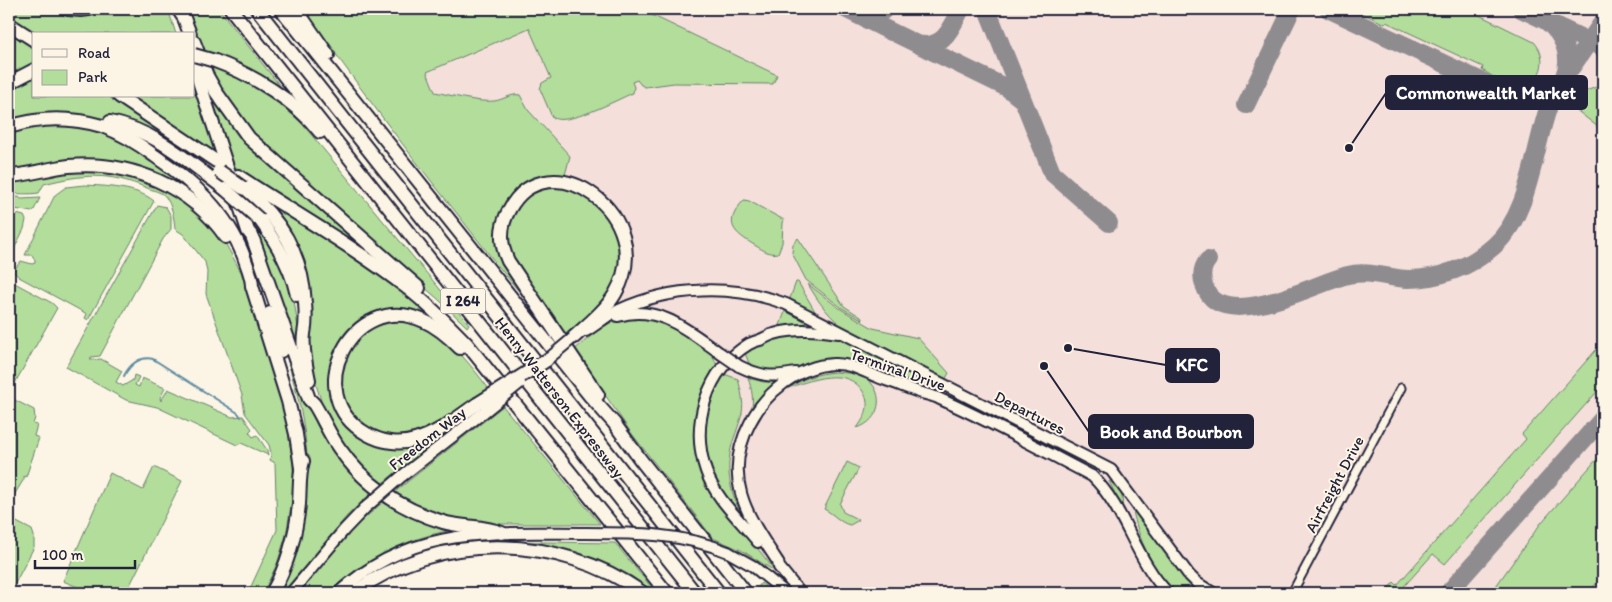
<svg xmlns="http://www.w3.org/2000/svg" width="1612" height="602" viewBox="0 0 1612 602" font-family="Itim,sans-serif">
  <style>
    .built { fill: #f4dfda }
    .green { fill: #b2dd9b; stroke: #6a806b }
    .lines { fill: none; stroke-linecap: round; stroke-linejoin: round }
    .stream { stroke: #5d8ba1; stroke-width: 2 }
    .taxiway { stroke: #8f8c90; stroke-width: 18 }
    .street-casing { stroke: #22223b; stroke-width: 11 }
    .secondary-casing { stroke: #22223b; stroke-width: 14 }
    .highway-casing { stroke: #22223b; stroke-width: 16 }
    .street { stroke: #fcf5e5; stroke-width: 7 }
    .secondary { stroke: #fcf5e5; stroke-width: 10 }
    .highway { stroke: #fcf5e5; stroke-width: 12 }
    .secondary-bridge-casing { stroke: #22223b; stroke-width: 14; stroke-linecap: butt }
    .highway-bridge-casing { stroke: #22223b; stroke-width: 16; stroke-linecap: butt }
    .secondary-bridge { stroke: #fcf5e5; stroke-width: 10 }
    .highway-bridge { stroke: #fcf5e5; stroke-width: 12 }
    .labels { text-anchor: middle; stroke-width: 4; stroke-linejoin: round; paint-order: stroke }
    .shield { fill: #fcf5e5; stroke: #63616e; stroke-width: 1 }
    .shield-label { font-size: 15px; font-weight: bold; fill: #22223b }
    .street-label { font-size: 16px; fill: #22223b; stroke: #fcf5e5 }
    .leader { fill: none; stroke: #22223b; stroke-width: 2 }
    .callout-dot { fill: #22223b; stroke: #fcf5e5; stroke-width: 2 }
    .callout { fill: #22223b; stroke: #22223b; stroke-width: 2 }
    .callout-label { font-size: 18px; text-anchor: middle; font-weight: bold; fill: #fff }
  </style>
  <rect width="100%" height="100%" fill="#fcf5e5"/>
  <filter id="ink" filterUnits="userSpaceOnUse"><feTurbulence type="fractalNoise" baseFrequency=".02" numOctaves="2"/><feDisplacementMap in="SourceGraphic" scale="10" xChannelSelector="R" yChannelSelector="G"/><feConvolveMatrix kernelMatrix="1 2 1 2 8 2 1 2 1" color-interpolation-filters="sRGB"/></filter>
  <g filter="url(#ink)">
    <path class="built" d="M308 9H1603V593H775L706 503 469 213Z"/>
    <g class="green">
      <path d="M9 9H52L67 14H89L105 9H168L176 34H34L9 18Z"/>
      <path d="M184 9H219L292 101 202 53Z"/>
      <path d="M304 9H639L777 75 773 84 674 83 645 87 641 85 637 80 632 82 634 87 633 93C618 99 565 128 552 117L540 89 542 83 551 78 529 28 427 72 435 92C451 95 479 103 494 101 503 100 512 93 520 95L528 110 570 156 564 179 522 190 499 225 534 309C506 277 481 244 455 211 402 145 352 78 304 9Z"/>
      <path d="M1353 9H1467L1534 42C1549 58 1542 85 1518 86 1507 86 1492 76 1482 70L1483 67 1386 22 1385 24Z"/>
      <path d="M9 31 34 48V65L9 78Z"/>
      <path d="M206 64 244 79 278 101 299 120 469 324 467 327 438 299 275 159 236 117Z"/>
      <path d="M34 74V96H108L154 127 222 179 116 121 57 113 30 115 9 120V89Z"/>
      <path d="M203 76 217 102 391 270 234 166Z"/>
      <path d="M194 85 217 155 129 96H194Z"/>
      <path d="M1596 87H1603V131L1575 109 1584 92Z"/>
      <path d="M77 124 113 135 173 173 209 207 130 167 9 174V131L27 126Z"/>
      <path d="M95 170 140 178 187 202 223 239 241 272 286 418 293 464V494L286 535 277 564 263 593H248L277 530 275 463 270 460 271 453 269 445 245 413 242 395 206 294 207 272 205 262 183 234 175 229C174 217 172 205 165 196 161 192 152 190 147 188 109 172 83 174 44 184L39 193C28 195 19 193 9 194V182L64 171Z"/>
      <path d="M84 185C106 186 137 187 154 201L88 320 85 318 87 314 19 277 13 271 21 261 32 264 35 263V260L32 255H25L55 195 66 187Z"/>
      <path d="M553 188 569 189 584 195 601 208 616 232 621 263 609 298 580 324 579 323 564 335 509 252 508 226 516 209 529 196 544 189Z"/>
      <path d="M260 196 396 287 443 327 379 315 333 367 349 427 365 439 396 448H407L438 437 419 454 380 485 370 476 343 446 324 410 313 375 310 353 309 317Z"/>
      <path d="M19 197 21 199 40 198 34 210 32 212 9 208V198Z"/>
      <path d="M744 200 749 201 784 220 783 223 782 243 778 253C770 255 763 250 756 246 734 233 722 224 744 200Z"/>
      <path d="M157 205 166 207 171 216V229L163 239 100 356 91 357 90 360 101 359 122 371 116 382 123 386 133 380 134 375 139 377 135 385 139 387 142 378 165 388 160 398 161 401 168 389 232 417 243 416 252 429 249 432 253 437 257 435 267 450 268 455 241 443 237 445 157 407 126 400 66 367Z"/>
      <path d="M9 212 24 216 26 220 24 229 9 259Z"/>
      <path d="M250 217 273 246 293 293 298 328 299 359Z"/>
      <path d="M798 238 844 306 861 317 863 320 842 308 806 280 792 253 793 244Z"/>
      <path d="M9 280 52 303 57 308 11 390 9 389Z"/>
      <path d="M796 282H798L816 313 789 301Z"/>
      <path d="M808 284 839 308 873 328 918 338 949 373 945 380 848 331C830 318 819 303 808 284Z"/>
      <path d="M786 309 806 319 805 324 779 328Z"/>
      <path d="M647 317 672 326 712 354 718 368 716 370 715 369 703 397 698 452 733 517 776 572 741 550 713 538 632 434 574 350C588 339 605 322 623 318 631 317 639 317 647 317Z"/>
      <path d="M396 321C438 321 466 359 489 389L423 434 389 438 371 432 352 416 341 392 342 364 355 340 372 327Z"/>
      <path d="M798 333 825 335 842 339 919 378 910 383 868 367 844 360 832 359 771 374 750 366 745 353C762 342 777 336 798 333Z"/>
      <path d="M1603 342V385L1445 564 1433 554 1398 593H1384L1394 582 1397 585 1526 439 1522 434Z"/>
      <path d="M283 343C306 402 320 451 372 492L347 516 282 593H279C304 543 313 485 304 429 300 400 290 371 283 343Z"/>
      <path d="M836 372C845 373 860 373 867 379 886 394 880 421 857 428 865 417 871 406 864 393 848 365 810 380 786 389 803 379 817 373 836 372Z"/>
      <path d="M724 374 738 379C741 390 744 402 742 413 739 427 732 440 730 454 726 477 733 498 743 518 735 508 725 498 719 487 698 452 699 406 724 374Z"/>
      <path d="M748 378 764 382H778L751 412C754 399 752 390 748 378Z"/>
      <path d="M9 397 34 410 35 418 33 424 37 425 34 436 39 438 26 477 24 476V479L11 500 9 499Z"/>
      <path d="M503 406 600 524H469L443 519 392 494Z"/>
      <path d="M1603 452V576L1588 593H1493L1496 586 1541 523Z"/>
      <path d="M847 462 859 468 840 504 843 512 859 520 850 525C840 523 834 514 824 509Z"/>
      <path d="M154 467 182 481 126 593H92L63 581 110 473 143 490Z"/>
      <path d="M1109 481C1120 487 1124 496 1122 508Z"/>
      <path d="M384 501 452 530C404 539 363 560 328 593H299L356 526Z"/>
      <path d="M1132 506C1154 537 1174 573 1205 593H1178C1152 571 1138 539 1132 506Z"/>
      <path d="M9 518 32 530 34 536V547L10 593H9Z"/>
      <path d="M478 541 615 543 656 593H648L576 557 443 549 442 547 459 543Z"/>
      <path d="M761 583 774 593H758L756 590Z"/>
    </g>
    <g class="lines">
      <path class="stream" d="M124 376C130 364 140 356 153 359L238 413 241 417"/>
      <g class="taxiway">
        <path d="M845 9 891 32"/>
        <path d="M987 9 1052 173 1109 223"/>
        <path d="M1328 9 1513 96C1565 111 1587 52 1545 20"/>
        <path d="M1521 9 1603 48"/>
        <path d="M866 19 876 17 885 9"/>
        <path d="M882 27 1007 88 1021 99"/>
        <path d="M917 44C943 50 951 29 961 9"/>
        <path d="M1246 105 1292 9"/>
        <path d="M1208 260C1202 267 1201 276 1204 285 1221 336 1314 283 1348 275 1368 270 1387 278 1408 279 1439 279 1471 267 1494 246 1531 213 1533 148 1550 103 1554 92 1563 81 1569 71 1581 54 1592 37 1603 21"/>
        <path d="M1448 593 1603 418"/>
      </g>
      <g class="street-casing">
        <path id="street" d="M1292 593 1401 388"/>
      </g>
      <g class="secondary-casing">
        <g id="secondary">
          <path d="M618 316C659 304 689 331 720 353"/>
          <path d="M586 331C598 324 607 315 619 310 671 286 733 284 786 304L1111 470 1189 575 1197 583 1213 593"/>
          <path d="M739 366C760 376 772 378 795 373"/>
          <path d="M402 476 484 412"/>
          <path d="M758 542C740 520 715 498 706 471 690 425 706 370 749 344 753 342 756 341 760 340 765 338 769 335 774 334 795 328 817 330 839 333"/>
          <path d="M728 552 753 566 786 593"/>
          <path d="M291 593 344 530 365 508"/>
          <path d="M338 593C412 525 492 533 586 533"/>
          <path d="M800 593 779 567 778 562C748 517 721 478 750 423 765 393 798 366 833 364 852 363 866 373 883 379 896 383 909 389 922 393 928 395 935 396 940 399 992 422 1042 450 1092 476 1126 509 1135 560 1168 593"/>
        </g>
      </g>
      <g class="highway-casing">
        <g id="highway">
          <path d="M68 9 81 10 89 9"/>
          <path d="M178 9 184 18 190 34"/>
          <path d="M231 9 695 593"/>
          <path d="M257 9 719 593"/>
          <path d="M281 9 590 396 614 423 640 459 746 593"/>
          <path d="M296 9 328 55"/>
          <path d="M9 24 34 40"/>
          <path d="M194 42 207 76 216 92 249 138 419 288"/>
          <path d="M215 61C251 74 296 101 320 132"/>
          <path d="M194 66 248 231 252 236 309 399 314 404C323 418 329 434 339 448 364 484 400 509 443 522 462 528 484 525 502 533"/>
          <path d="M9 83 34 70"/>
          <path d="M119 96 216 161"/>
          <path d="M110 122C154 130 190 163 225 189"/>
          <path d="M9 127C39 117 72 117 102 126 122 133 139 144 155 156 193 182 227 212 244 257 247 266 252 276 252 286L288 401 296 434 301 468"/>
          <path d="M9 176C29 175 49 168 69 166 131 160 191 187 226 237"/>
          <path d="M238 176C294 213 353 246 406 287 428 304 448 324 467 344L667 593"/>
          <path d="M243 188C281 219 302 254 305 303 306 314 306 324 304 334 302 349 306 366 309 380"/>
          <path d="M260 220C277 243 291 267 297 295"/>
          <path d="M270 313 281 351"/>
          <path d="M573 338C587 325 605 311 615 294 661 216 548 137 509 210 500 226 500 244 508 261L598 395"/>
          <path d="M460 348C450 338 438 327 424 321 352 288 298 396 367 434 381 442 399 445 415 440 438 434 458 417 477 404"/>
          <path d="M272 593C287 566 296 535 299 504 300 489 299 474 303 461"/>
          <path d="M353 593C437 531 558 533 643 593"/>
        </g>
      </g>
      <use href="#street" class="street"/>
      <use href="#secondary" class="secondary"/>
      <use href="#highway" class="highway"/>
      <g class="secondary-bridge-casing">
        <g id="secondary-bridge">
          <path d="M720 353 739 366"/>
          <path d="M542 364 573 338"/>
          <path d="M484 412 520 383"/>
          <path d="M365 508 402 476"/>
          <path d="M586 533C635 533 682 533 728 552"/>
        </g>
      </g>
      <g class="highway-bridge-casing">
        <g id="highway-bridge">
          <path d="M194 55 215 61"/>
          <path d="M219 171 243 188"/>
          <path d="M225 189 260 220"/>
          <path d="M477 404 547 360"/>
        </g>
      </g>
      <use href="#secondary-bridge" class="secondary-bridge"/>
      <use href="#highway-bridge" class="highway-bridge"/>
    </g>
  </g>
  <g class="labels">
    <rect class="shield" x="440.5" y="288.5" width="45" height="25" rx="4"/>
    <g class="shield-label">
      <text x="463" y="306">I 264</text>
    </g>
    <g class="street-label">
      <text transform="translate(898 369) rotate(19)" y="6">Terminal Drive</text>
      <text transform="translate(560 397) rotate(52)" y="6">Henry Watterson Expressway</text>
      <text transform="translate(1030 412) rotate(27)" y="6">Departures</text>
      <text transform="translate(427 438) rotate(-38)" y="6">Freedom Way</text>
      <text transform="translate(1334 484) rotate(-62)" y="6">Airfreight Drive</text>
    </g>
  </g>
  <path class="leader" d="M1349 148L1386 93M1068 348L1166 365M1044 366L1089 432"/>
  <g class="callout-dot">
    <circle cx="1349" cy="148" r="5"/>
    <circle cx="1068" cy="348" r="5"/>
    <circle cx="1044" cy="366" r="5"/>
  </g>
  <g class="callout">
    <rect x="1386" y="76" width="201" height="33" rx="5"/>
    <rect x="1166" y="349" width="53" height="33" rx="5"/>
    <rect x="1089" y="415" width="164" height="33" rx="5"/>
  </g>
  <g class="callout-label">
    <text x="1486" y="99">Commonwealth Market</text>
    <text x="1192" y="371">KFC</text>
    <text x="1171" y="438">Book and Bourbon</text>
  </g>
  <rect width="1612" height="602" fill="none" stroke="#fcf5e5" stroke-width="30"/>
  <rect x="15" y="15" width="1582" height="572" fill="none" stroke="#22223b" stroke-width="2" filter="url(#ink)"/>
  <rect x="32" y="32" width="162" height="65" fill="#fcf5e5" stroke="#a5a1a1"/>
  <rect x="42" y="49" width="25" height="8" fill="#fcf5e5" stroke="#a5a1a1"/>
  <text x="78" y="58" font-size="15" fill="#22223b">Road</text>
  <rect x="42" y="70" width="25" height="15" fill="#b2dd9b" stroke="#a5a1a1"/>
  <text x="78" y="82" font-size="15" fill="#22223b">Park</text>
  <path d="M35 560v8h100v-8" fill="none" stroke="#22223b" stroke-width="2.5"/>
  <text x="42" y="560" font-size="15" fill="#22223b" stroke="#fcf5e5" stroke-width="4" paint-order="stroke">100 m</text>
</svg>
